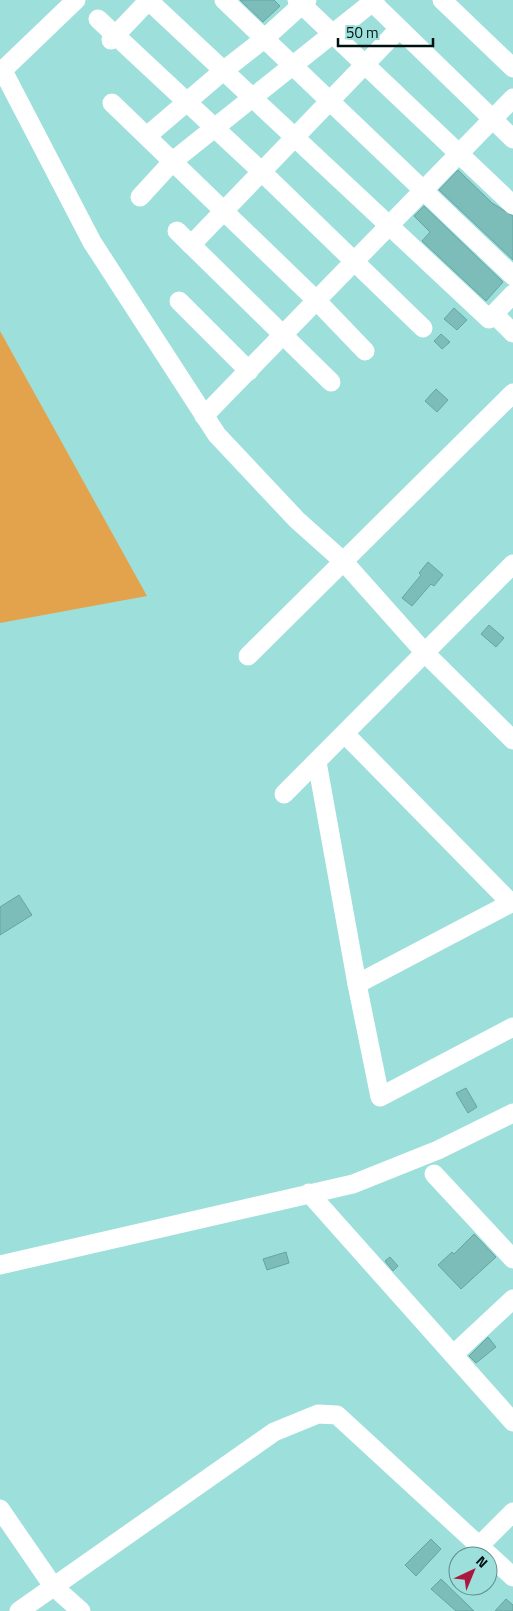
<svg xmlns="http://www.w3.org/2000/svg" width="513" height="1611" viewBox="0 0 513 1611" font-family="'Titillium Web',sans-serif">
  <style>
    .green { fill: #e3a34d }
    .building { fill: #7cbdba; stroke: #65a5a3 }
    .lines { fill: none; stroke-linecap: round; stroke-linejoin: round }
    .minor { stroke: #fff; stroke-width: 19 }
  </style>
  <rect width="100%" height="100%" fill="#9ddfdb"/>
  <path class="green" d="M0 331 147 596 0 623Z"/>
  <g class="building">
    <path d="M240 0H274L280 6 263 22Z"/>
    <path d="M458 170 492 203 513 216V260L439 190Z"/>
    <path d="M424 206 503 282 486 301 422 241 430 232 414 216Z"/>
    <path d="M454 308 467 320 457 330 444 319Z"/>
    <path d="M441 334 450 342 442 349 434 341Z"/>
    <path d="M436 389 448 400 437 412 425 401Z"/>
    <path d="M428 562 443 575 434 586 431 584 412 606 402 598 421 575 419 573Z"/>
    <path d="M489 625 504 638 496 647 481 634Z"/>
    <path d="M19 895 32 915 0 935V907Z"/>
    <path d="M466 1088 477 1107 468 1113 456 1093Z"/>
    <path d="M474 1234 496 1257 461 1289 438 1265 452 1252 454 1254Z"/>
    <path d="M286 1252 289 1263 267 1270 263 1259Z"/>
    <path d="M390 1257 398 1266 393 1271 385 1261Z"/>
    <path d="M488 1337 496 1347 476 1363 469 1356Z"/>
    <path d="M431 1539 441 1549 416 1576 405 1565Z"/>
    <path d="M441 1579 474 1611H456L431 1589Z"/>
    <path d="M506 1599 513 1605V1611H495Z"/>
  </g>
  <g class="lines">
    <g class="minor">
      <path d="M148 0 489 319 513 294"/>
      <path d="M224 0 513 276"/>
      <path d="M297 0 513 205"/>
      <path d="M370 0 513 139"/>
      <path d="M442 0 513 68"/>
      <path d="M98 19 262 172 423 328"/>
      <path d="M111 40 149 0"/>
      <path d="M3 71 92 242 217 435 297 520 344 562 426 654 513 740"/>
      <path d="M0 73 76 0"/>
      <path d="M112 103 317 301 365 351"/>
      <path d="M147 136 223 71 264 39 307 0"/>
      <path d="M140 197 173 161 375 0"/>
      <path d="M177 231 331 382"/>
      <path d="M191 245 399 29"/>
      <path d="M179 301 249 371"/>
      <path d="M494 314 513 333"/>
      <path d="M204 416 513 98"/>
      <path d="M248 656 513 393"/>
      <path d="M345 734 511 903"/>
      <path d="M317 762 357 984 380 1097 513 1027"/>
      <path d="M284 794 513 564"/>
      <path d="M357 984 513 902"/>
      <path d="M434 1174 513 1259"/>
      <path d="M309 1193 513 1422"/>
      <path d="M0 1265 353 1184 438 1150 513 1113"/>
      <path d="M454 1354 513 1299"/>
      <path d="M0 1509 53 1586 81 1611"/>
      <path d="M479 1546 513 1512"/>
      <path d="M19 1611 274 1432 318 1414 337 1415 513 1577"/>
    </g>
  </g>
  <g transform="translate(473 1571) rotate(44)"><circle r="24" fill="#9ddfdb" stroke="#5e8d8a"/>
  <path d="M0-4L9 19L0 12L-9 19Z" fill="#ac1742"/>
  <text y="-8" font-size="14" font-weight="bold" text-anchor="middle" fill="#001111">N</text>
  </g>
  <path d="M338 38v8h95v-8" fill="none" stroke="#001111" stroke-width="2.5"/>
  <text x="346" y="38" font-size="15" fill="#001111" stroke="#9ddfdb" stroke-width="4" paint-order="stroke">50 m</text>
</svg>
